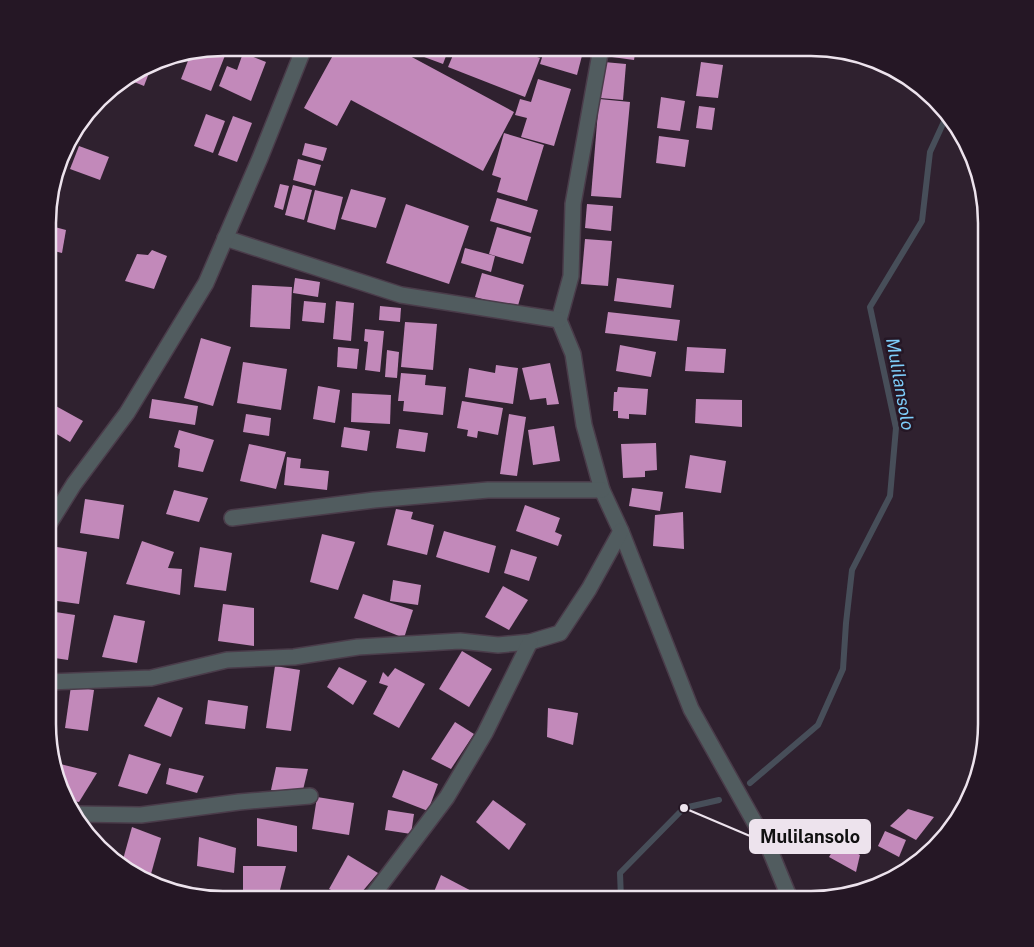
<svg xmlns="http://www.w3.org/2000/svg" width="1034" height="947" viewBox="0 0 1034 947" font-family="'Public Sans',sans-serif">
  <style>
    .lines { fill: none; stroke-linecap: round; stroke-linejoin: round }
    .stream { stroke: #474e59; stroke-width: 6 }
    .building { fill: #c289ba }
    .street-casing { stroke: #4a3c4a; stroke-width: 18 }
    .street { stroke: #515c5f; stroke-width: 15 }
    .labels { text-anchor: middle; stroke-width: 5; stroke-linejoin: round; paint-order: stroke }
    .water-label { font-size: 18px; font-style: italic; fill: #7ecdfa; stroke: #251725 }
    .rim { fill: none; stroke: #ede3ed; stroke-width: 2.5 }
    .leader { fill: none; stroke: #ede3ed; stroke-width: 2 }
    .callout-dot { fill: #ede3ed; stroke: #251725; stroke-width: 2 }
    .callout { fill: #ede3ed; stroke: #ede3ed; stroke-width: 2 }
    .callout-label { font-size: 18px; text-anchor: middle; font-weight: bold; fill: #111 }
  </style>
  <rect width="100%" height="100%" fill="#2f212f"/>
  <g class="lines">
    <g class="stream">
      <path d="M750 783 818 725 843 669 846 623 852 570 890 496 896 428 870 307 922 221 930 152 947 115"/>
      <path d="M621 899 620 873 684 808 719 800"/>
    </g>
  </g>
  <g class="building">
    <path d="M223 48H228L211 91 181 79 191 53Z"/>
    <path d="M337 48H395L514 112 483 171 351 100 337 126 304 108Z"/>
    <path d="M400 48H449L443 64Z"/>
    <path d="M456 48H512L540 58 525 97 448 67Z"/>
    <path d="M545 48H584L577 75 540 64Z"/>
    <path d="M614 48H636L634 60 612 57Z"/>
    <path d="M243 53 266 62 251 101 219 86 227 66 237 70Z"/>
    <path d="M604 62 626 64 623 100 600 98Z"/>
    <path d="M701 62 723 65 718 98 696 96Z"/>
    <path d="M152 65 144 86 127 79Z"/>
    <path d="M538 79 571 89 554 146 521 137 527 118 515 115 520 99 531 102Z"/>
    <path d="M661 97 685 101 680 131 657 128Z"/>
    <path d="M599 99 630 102 621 198 591 196Z"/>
    <path d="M699 106 715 108 712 130 696 128Z"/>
    <path d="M206 114 225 121 213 153 194 146Z"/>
    <path d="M233 116 252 123 237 162 218 155Z"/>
    <path d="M504 133 544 145 527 201 497 192 501 178 492 175Z"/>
    <path d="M659 136 689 140 685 167 656 163Z"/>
    <path d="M305 143 327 148 323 161 302 155Z"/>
    <path d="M79 146 109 157 100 180 70 169Z"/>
    <path d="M298 159 321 165 315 186 293 180Z"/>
    <path d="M280 184 289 186 283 210 274 207Z"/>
    <path d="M293 185 312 190 304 220 285 215Z"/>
    <path d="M351 189 386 198 376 228 341 219Z"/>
    <path d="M315 190 343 197 335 230 307 222Z"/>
    <path d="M497 198 538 210 531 233 490 221Z"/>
    <path d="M406 204 469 226 449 284 386 263Z"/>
    <path d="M587 204 613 206 611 231 585 228Z"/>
    <path d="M51 226 66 230 62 253 50 250Z"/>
    <path d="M497 227 531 237 523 264 489 254Z"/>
    <path d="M585 239 612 241 608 286 581 284Z"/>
    <path d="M465 248 495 256 491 272 461 263Z"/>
    <path d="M152 250 167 256 154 289 125 281 137 254 148 255Z"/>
    <path d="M482 273 524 285 517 309 475 297Z"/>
    <path d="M295 278 320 282 318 297 293 293Z"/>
    <path d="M617 278 674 285 671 308 614 301Z"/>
    <path d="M252 285 292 287 290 329 250 327Z"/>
    <path d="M304 301 326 303 324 323 302 321Z"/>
    <path d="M336 301 354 303 351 341 333 339Z"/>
    <path d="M380 306 401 308 400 322 379 320Z"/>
    <path d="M608 312 680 320 677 341 605 333Z"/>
    <path d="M405 322 437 324 433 370 401 367Z"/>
    <path d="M365 329 384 331 380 372 365 370 368 342 364 341Z"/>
    <path d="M201 338 231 347 213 406 184 398Z"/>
    <path d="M620 345 656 352 651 377 616 371Z"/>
    <path d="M338 347 359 349 357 369 337 367Z"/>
    <path d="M687 347 726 349 724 373 685 371Z"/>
    <path d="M387 350 399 352 397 378 385 377Z"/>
    <path d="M243 362 287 369 281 410 237 403Z"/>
    <path d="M550 363 559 404 547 405 546 398 530 400 522 368Z"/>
    <path d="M496 365 518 368 513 404 465 397 469 368 495 373Z"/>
    <path d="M401 373 426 375 425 385 446 387 443 415 403 411 404 401H398Z"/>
    <path d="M318 386 340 390 335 423 313 419Z"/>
    <path d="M618 387 648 389 646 415 629 414V419L618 418V411H613L614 392H617Z"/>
    <path d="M352 393 391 395 390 424 351 422Z"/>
    <path d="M152 399 198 406 195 425 149 418Z"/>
    <path d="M696 399 742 400V427L695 423Z"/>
    <path d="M462 401 503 408 498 435 478 431 477 438 467 436 468 430 457 428Z"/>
    <path d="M54 405 83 421 70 442 50 430V413Z"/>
    <path d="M246 414 271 418 269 436 243 432Z"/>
    <path d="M509 414 526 417 517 476 500 474Z"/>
    <path d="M554 426 560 461 533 465 528 430Z"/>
    <path d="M344 427 370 431 367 451 341 447Z"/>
    <path d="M399 429 428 433 425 452 396 448Z"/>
    <path d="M179 430 214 440 203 472 178 467 180 449 174 447Z"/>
    <path d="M656 443 657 470 645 471V477L623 478 621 444Z"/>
    <path d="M249 444 286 452 276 489 240 481Z"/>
    <path d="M690 455 726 461 721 493 685 488Z"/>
    <path d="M287 457 301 459 300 468 329 471 327 490 284 485Z"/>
    <path d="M632 488 663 492 660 511 629 506Z"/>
    <path d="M174 490 208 498 199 522 166 514Z"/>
    <path d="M85 499 124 505 119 539 80 533Z"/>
    <path d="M525 505 560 518 555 532 562 535 558 546 516 531Z"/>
    <path d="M396 509 413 512 411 519 434 525 427 555 387 545Z"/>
    <path d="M683 512 684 549 653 546 655 515Z"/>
    <path d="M444 531 496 546 489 573 436 557Z"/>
    <path d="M322 534 355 542 338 590 310 582Z"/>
    <path d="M142 541 174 552 168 568 182 569 180 595 126 584Z"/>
    <path d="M57 547 87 552 79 604 50 600Z"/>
    <path d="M200 547 232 553 226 591 194 587Z"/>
    <path d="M511 549 537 557 529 581 504 573Z"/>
    <path d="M393 580 421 585 418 605 390 601Z"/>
    <path d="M503 586 528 600 509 630 485 617Z"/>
    <path d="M363 594 413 610 404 638 354 618Z"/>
    <path d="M223 604 254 608V646L218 641Z"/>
    <path d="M49 611 75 615 68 660 48 657Z"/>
    <path d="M114 615 145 621 137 663 102 657Z"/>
    <path d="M462 651 492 669 469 707 439 689Z"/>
    <path d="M275 666 300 670 291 731 266 728Z"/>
    <path d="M339 667 367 681 353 705 327 687Z"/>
    <path d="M395 668 425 684 399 728 373 714 388 686 379 683 383 672 388 677Z"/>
    <path d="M71 686 94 690 88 731 65 728Z"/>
    <path d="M158 697 183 708 171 737 144 726Z"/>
    <path d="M208 700 248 706 245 729 205 724Z"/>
    <path d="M548 708 578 713 573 745 547 737Z"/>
    <path d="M455 722 474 734 451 769 431 759Z"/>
    <path d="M129 754 161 764 147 794 118 786Z"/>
    <path d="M56 763 97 773 79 802 67 800 61 791Z"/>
    <path d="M276 767 308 769 302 794 271 790Z"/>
    <path d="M169 768 204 776 197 793 166 784Z"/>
    <path d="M403 770 438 784 428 811 392 797Z"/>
    <path d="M317 797 354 803 349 835 312 829Z"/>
    <path d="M493 800 526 824 509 850 476 822Z"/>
    <path d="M908 809 934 817 916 840 890 826Z"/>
    <path d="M388 810 414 814 411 834 385 830Z"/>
    <path d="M257 818 297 826V852L257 846Z"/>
    <path d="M132 827 161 838 151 874 129 869 122 863Z"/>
    <path d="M885 831 906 840 899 857 878 846Z"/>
    <path d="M199 837 236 848 234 873 197 866Z"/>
    <path d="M838 842 860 855 856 872 829 857Z"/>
    <path d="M348 855 378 873 356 899H350L329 889Z"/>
    <path d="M243 866H286L279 894 243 891Z"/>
    <path d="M441 875 481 896 480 899H431Z"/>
  </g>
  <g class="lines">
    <g class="street-casing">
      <g id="street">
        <path d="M601 48 573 204 571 276 559 320 573 354 584 425 602 490 621 531 691 709 769 848 790 899"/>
        <path d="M225 238 401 295 559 320"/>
        <path d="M232 518 374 500 488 490H602"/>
        <path d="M49 524 74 484 127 413 206 283 260 158 304 48"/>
        <path d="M48 682 151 678 227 660 294 657 358 647 460 641 498 645 530 642 560 633 589 589 621 531"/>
        <path d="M75 814 141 815 239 802 310 796"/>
        <path d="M370 899 447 797 485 733 530 642"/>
      </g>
    </g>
    <use href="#street" class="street"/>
  </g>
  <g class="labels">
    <g class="water-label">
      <text transform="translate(900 384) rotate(80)" y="6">Mulilansolo</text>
    </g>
  </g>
  <path d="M0 0H1034V947H0ZM223 56H811A167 167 0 0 1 978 223V724A167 167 0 0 1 811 891H223A167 167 0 0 1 56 724V223A167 167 0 0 1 223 56Z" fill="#251725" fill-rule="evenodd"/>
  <path class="rim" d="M223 56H811A167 167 0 0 1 978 223V724A167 167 0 0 1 811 891H223A167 167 0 0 1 56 724V223A167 167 0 0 1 223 56Z"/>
  <path class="leader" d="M684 808L750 836"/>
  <circle class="callout-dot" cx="684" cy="808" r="5"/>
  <rect class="callout" x="750" y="820" width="120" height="33" rx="5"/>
  <g class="callout-label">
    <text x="810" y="843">Mulilansolo</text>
  </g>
</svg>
